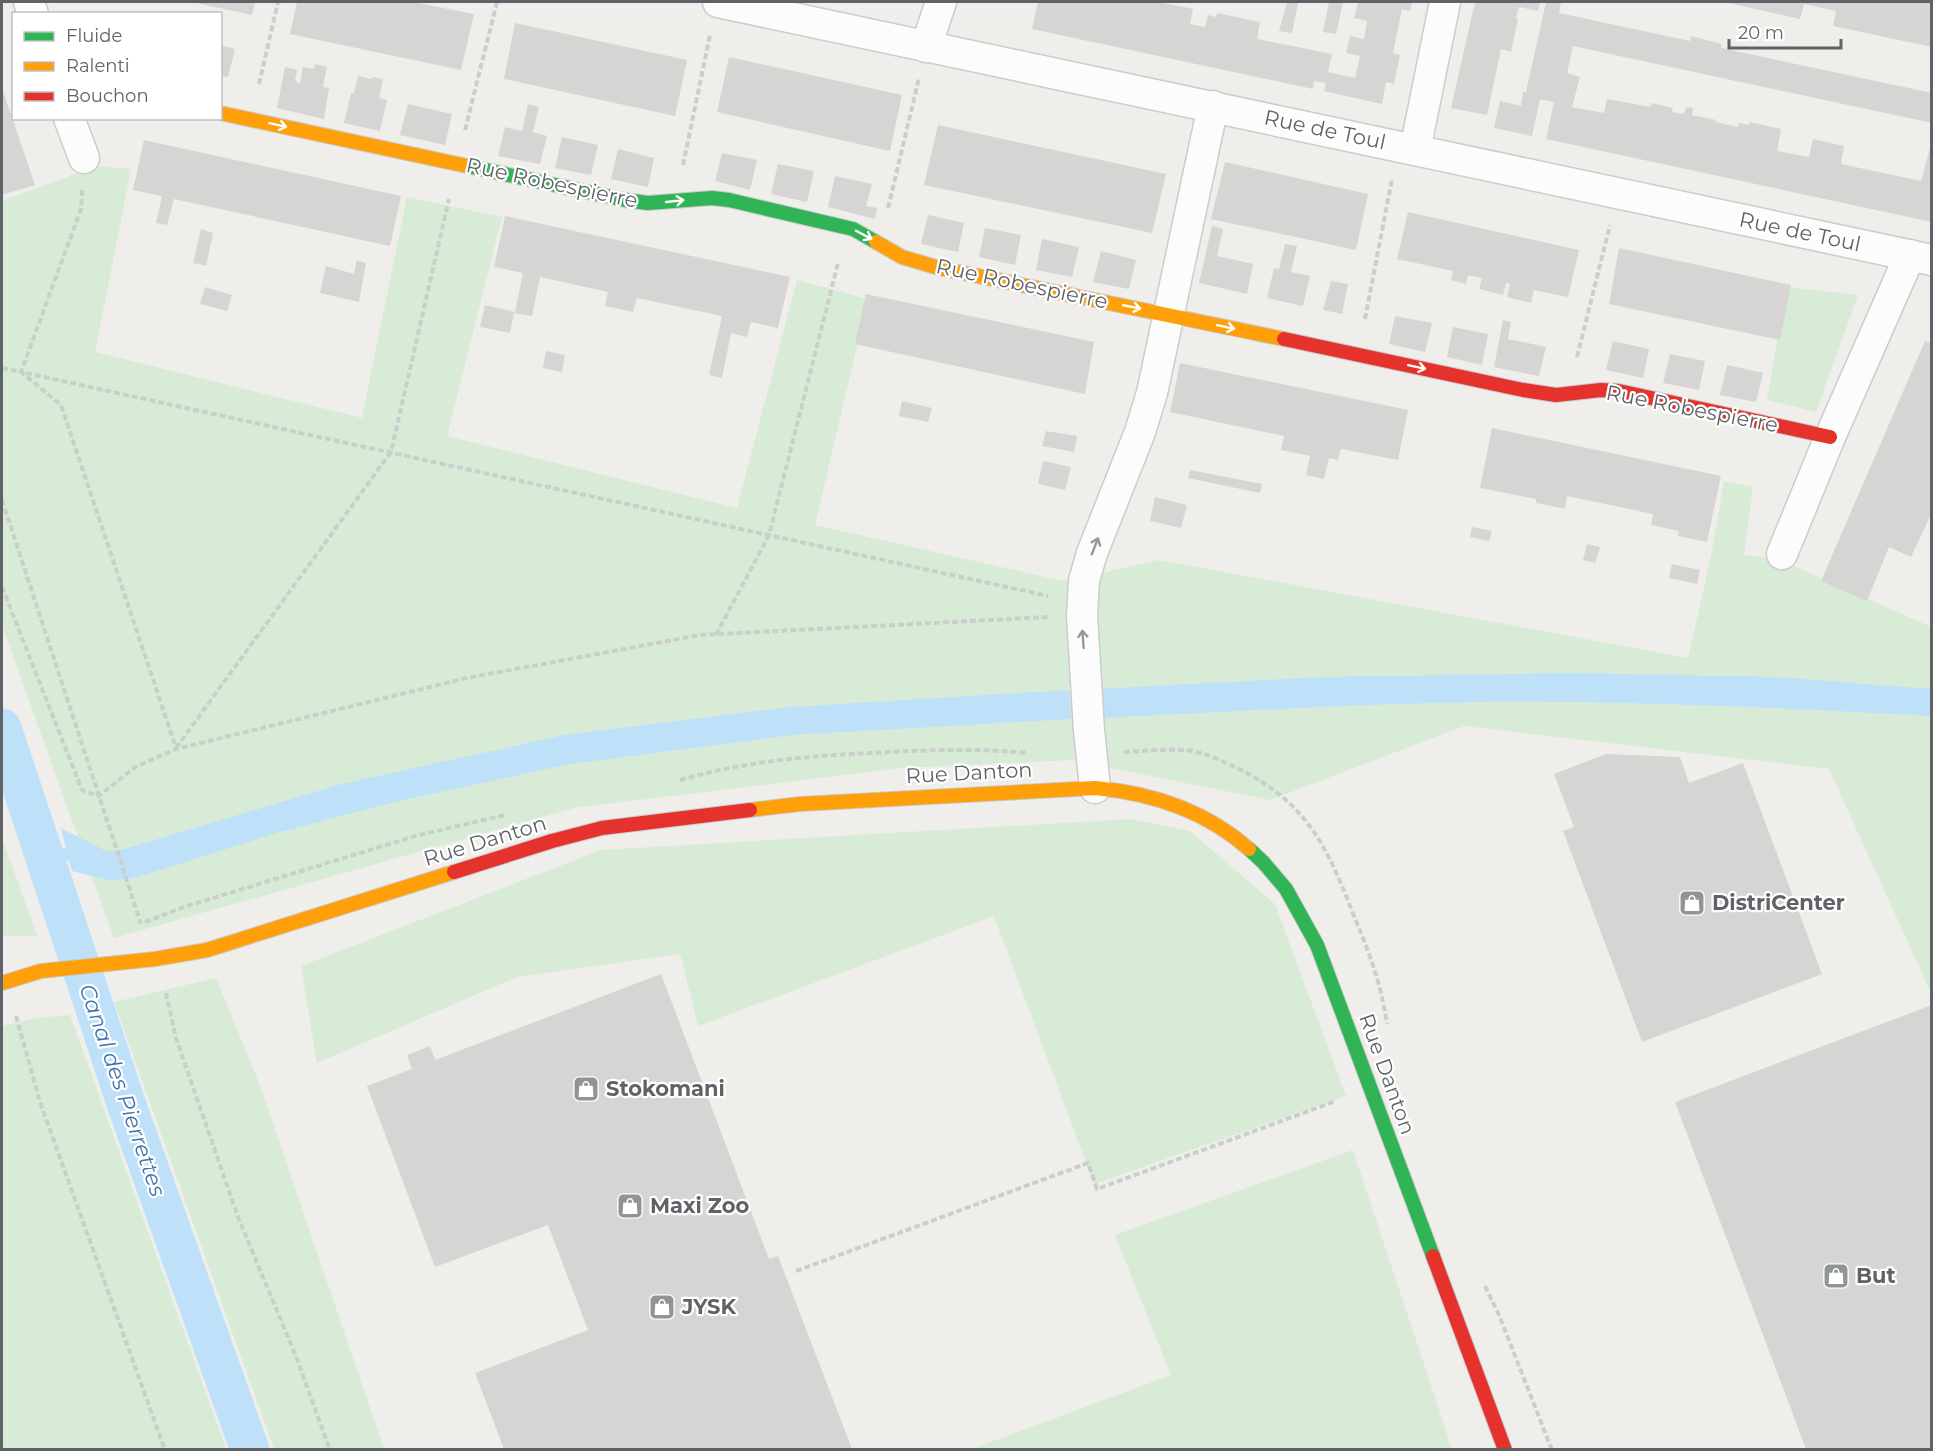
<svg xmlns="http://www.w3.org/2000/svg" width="1933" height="1451" viewBox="0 0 1933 1451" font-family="Montserrat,sans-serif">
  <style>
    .green { fill: #d8ebd6 }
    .water { fill: #bfe0f9 }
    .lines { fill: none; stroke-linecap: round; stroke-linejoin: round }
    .stream { stroke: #bfe0f9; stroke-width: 12 }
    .canal { stroke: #bfe0f9; stroke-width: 39 }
    .building { fill: #d6d5d3 }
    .street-casing { stroke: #cbcccc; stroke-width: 33 }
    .fast-casing { stroke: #cacacb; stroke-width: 16 }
    .slow-casing { stroke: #cacacb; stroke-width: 16 }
    .jam-casing { stroke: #cacacb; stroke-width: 16 }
    .path { stroke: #cacfcc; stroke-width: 4; stroke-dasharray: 6 3; stroke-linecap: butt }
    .street { stroke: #fdfcfc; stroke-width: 30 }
    .fast { stroke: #30b455; stroke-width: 14 }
    .slow { stroke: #ff9f0a; stroke-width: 14 }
    .jam { stroke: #e5322d; stroke-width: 14 }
    .oneway { stroke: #fff }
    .oneway2 { stroke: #96999c }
    .labels { text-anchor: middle; stroke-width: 4.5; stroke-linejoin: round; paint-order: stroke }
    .street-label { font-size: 21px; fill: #5f6368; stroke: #fff }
    .poi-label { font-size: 21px; font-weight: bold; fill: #5f6368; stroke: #fff; text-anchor: start }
    .water-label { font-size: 22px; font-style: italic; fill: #4174aa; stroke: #fff }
  </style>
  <rect width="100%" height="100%" fill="#efeeea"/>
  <g class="green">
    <path d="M97 166 131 169 95 352 362 418 407 197 502 217 447 436 737 508 797 280 868 299 815 525 1063 581 1159 560 1688 658 1712 552 1724 481 1753 487 1744 555 1776 558 1931 627V993L1829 769 1464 726 1270 800 1072 760 902 768 574 808 114 938 2 625V201Z"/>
    <path d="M1786 287 1858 295 1816 412 1767 400Z"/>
    <path d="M1131 819 1190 831 1275 904 1346 1096 1094 1184 994 916 698 1026 680 954 517 977 317 1063 301 966 601 850Z"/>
    <path d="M2 837 37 936H2Z"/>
    <path d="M216 978 261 1088 384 1449H274L114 1002Z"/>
    <path d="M70 1015 226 1449H2V1026L36 1018Z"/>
    <path d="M1353 1150 1452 1449H972L1171 1375 1115 1235Z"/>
  </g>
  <g class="water">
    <path d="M1577 673 1778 677 1931 689 1932 716C1781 708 1630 700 1479 702 1352 704 1225 712 1098 718L1097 689 1323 677Z"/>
    <path d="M1069 690 1071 719 792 735 570 764 399 801 276 833 138 877 112 881 72 871 61 828 108 852 128 848 338 785 564 735 791 707Z"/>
  </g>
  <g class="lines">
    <path class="stream" d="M42 853 84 856"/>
    <path class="canal" d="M2 728 127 1106 250 1450"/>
  </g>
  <g class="building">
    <path d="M192 2H255L252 15Z"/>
    <path d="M297 2H413L474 14 461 70 290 34Z"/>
    <path d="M1038 2H1158L1193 9 1190 24 1205 27 1208 15 1216 17 1217 13 1260 22 1257 39 1332 54 1328 72 1355 78 1360 56 1346 53 1350 36 1364 39 1367 21 1354 18 1358 2H1412L1410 11 1402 9 1393 53 1400 55 1394 84 1386 82 1382 104 1324 91 1326 83 1314 81 1313 89 1032 29Z"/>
    <path d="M1287 2 1298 3 1292 33 1279 31Z"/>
    <path d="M1329 2H1343L1336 34 1323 32Z"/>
    <path d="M1475 2H1540L1538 11 1519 7 1516 18 1518 19 1511 52 1501 49 1487 115 1451 108Z"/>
    <path d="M1546 2H1561L1559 13 1690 41 1691 36 1722 44 1721 48 1932 93V123L1573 46 1567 73 1580 77 1572 107 1604 113 1607 99 1651 107 1652 103 1673 108 1672 112 1684 114 1686 107 1693 108 1692 115 1716 120V122L1738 127 1739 123 1749 125V122L1781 129 1777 151 1809 157 1813 139 1844 146 1841 164 1921 181 1932 141V222L1546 139 1554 102 1540 99 1532 136 1494 128 1500 101 1521 106 1523 92H1526Z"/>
    <path d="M1724 2H1932V47L1833 26 1836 11 1804 4 1800 19Z"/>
    <path d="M515 23 687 60 675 116 504 79Z"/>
    <path d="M220 45 235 49 228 77 220 76Z"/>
    <path d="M729 57 902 95 890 151 717 112Z"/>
    <path d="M315 64 327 67 323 87 329 88 324 119 277 108 285 67 297 70 295 81 300 83 303 67 314 69Z"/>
    <path d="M358 76 371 79 372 77 383 79 379 98 387 100 380 131 344 123 351 93H354Z"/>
    <path d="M2 88 35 185 2 195Z"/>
    <path d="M408 104 452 114 445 145 400 135Z"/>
    <path d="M528 104 539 107 533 132 547 136 540 164 498 156 505 127 522 131Z"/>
    <path d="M938 125 1166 174 1152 233 924 185Z"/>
    <path d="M562 137 598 145 591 175 555 168Z"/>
    <path d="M144 140 401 196 390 246 174 199 167 225 156 223 162 196 133 190Z"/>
    <path d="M618 149 654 158 648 187 611 179Z"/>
    <path d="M722 153 757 160 750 190 715 181Z"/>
    <path d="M1225 162 1368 194 1356 250 1211 219Z"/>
    <path d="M778 164 814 171 807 202 771 194Z"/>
    <path d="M835 176 872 184 866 206 877 208 875 219 828 207Z"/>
    <path d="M1408 212 1579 250 1568 297 1534 290 1531 303 1507 297 1510 284 1506 283 1503 295 1479 289 1482 278 1468 275 1466 284 1451 280 1453 271 1397 259Z"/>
    <path d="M928 215 964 223 958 252 921 244Z"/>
    <path d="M505 216 790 277 778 328 751 322 747 337 731 333 722 378 709 375 722 316 637 298 633 312 605 306 608 292 540 277 532 316 514 313 510 333 480 327 485 305 515 312 523 273 494 267Z"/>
    <path d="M1212 226 1223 229 1217 256 1253 264 1247 294 1199 283Z"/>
    <path d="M985 228 1021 235 1015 265 979 257Z"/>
    <path d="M201 229 213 233 206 266 193 263Z"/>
    <path d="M1042 239 1079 247 1072 277 1036 270Z"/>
    <path d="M1285 244 1297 246 1291 272 1310 276 1303 306 1267 298 1274 268 1279 269Z"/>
    <path d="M1619 248 1791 285 1780 340 1609 304Z"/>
    <path d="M1101 251 1136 260 1129 289 1093 282Z"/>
    <path d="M357 260 366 263 359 302 320 293 326 266 354 274Z"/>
    <path d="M1331 281 1348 284 1342 314 1323 310Z"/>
    <path d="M205 287 232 295 227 311 200 304Z"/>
    <path d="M866 294 1094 342 1085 394 855 344Z"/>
    <path d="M1395 316 1432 323 1425 352 1389 344Z"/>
    <path d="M1503 320 1511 322 1508 339 1546 347 1539 376 1494 367Z"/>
    <path d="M1453 327 1488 334 1482 365 1447 357Z"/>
    <path d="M1613 341 1649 349 1643 378 1606 370Z"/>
    <path d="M1925 341 1932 344V512L1911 557 1889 547 1867 601 1821 581Z"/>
    <path d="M546 351 565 355 562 372 543 368Z"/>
    <path d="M1670 354 1705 361 1699 390 1663 383Z"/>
    <path d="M1180 363 1408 410 1398 460 1341 449 1338 460 1329 458 1324 479 1306 475 1310 456 1281 450 1284 436 1170 412Z"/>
    <path d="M1727 365 1763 373 1756 402 1720 395Z"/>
    <path d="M902 401 932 408 928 422 899 416Z"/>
    <path d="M1492 428 1721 476 1707 542 1678 536 1679 531 1651 525 1653 514 1567 496 1565 509 1536 503V499L1480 488Z"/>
    <path d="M1046 431 1077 436 1074 452 1042 446Z"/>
    <path d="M1043 461 1071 467 1065 490 1038 484Z"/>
    <path d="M1190 470 1262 484 1260 493 1188 478Z"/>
    <path d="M1155 497 1187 505 1181 528 1150 521Z"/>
    <path d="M1472 527 1492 531 1489 541 1470 537Z"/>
    <path d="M1587 544 1600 547 1595 563 1583 560Z"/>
    <path d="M1672 564 1700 570 1697 584 1669 578Z"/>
    <path d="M1606 754 1680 757 1689 783 1743 763 1822 974 1642 1042 1563 831 1574 827 1554 774Z"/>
    <path d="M661 974 769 1259 778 1256 852 1449H504L475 1373 588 1330 548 1225 435 1267 367 1086 412 1069 407 1055 430 1046 435 1060Z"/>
    <path d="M1932 1005V1449H1806L1675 1102Z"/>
  </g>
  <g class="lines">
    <g class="street-casing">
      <g id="street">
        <path d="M29 2 33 14"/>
        <path d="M718 2 1932 260"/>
        <path d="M926 47 941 2"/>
        <path d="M69 118 84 158"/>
        <path d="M1415 150 1445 2"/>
        <path d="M1782 554 1830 437 1910 255"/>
        <path d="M1095 788 1089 730 1082 616 1084 581 1092 553 1140 432 1152 393 1213 106"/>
      </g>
    </g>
    <g class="fast-casing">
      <g id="fast">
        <path d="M467 166 625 200 648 203 712 198 729 200 853 229 876 242"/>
        <path d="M1249 849 1263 862 1286 889 1317 945 1433 1256"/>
      </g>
    </g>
    <g class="slow-casing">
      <g id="slow">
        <path d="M220 113 467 166"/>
        <path d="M876 242 902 257 939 268 1284 339"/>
        <path d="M750 810 800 804 1095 788C1152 793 1206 811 1249 849"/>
        <path d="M2 983 41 971 155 959 207 950 454 872"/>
      </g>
    </g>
    <g class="jam-casing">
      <g id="jam">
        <path d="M1284 339 1523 390 1556 395 1601 390 1619 391 1830 437"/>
        <path d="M454 872 552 841 602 828 750 810"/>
        <path d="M1433 1256 1505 1450"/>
      </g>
    </g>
    <g class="path">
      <path d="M259 84 278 2"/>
      <path d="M465 130 497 2"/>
      <path d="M683 165 710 35"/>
      <path d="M82 190 81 209 21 372 1048 596"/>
      <path d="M888 208 919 78"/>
      <path d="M1365 319 1392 179"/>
      <path d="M1577 357 1610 225"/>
      <path d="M2 368 21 372 61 405 176 748"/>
      <path d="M2 500 141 924"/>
      <path d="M2 587 82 790 99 796 135 767 176 749 467 678 700 635 1049 617"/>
      <path d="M716 635 769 535 838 263"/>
      <path d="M176 748 391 452 449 199"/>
      <path d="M1124 752C1144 751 1164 749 1184 750 1203 751 1222 761 1239 769 1306 803 1326 844 1352 911 1368 950 1381 982 1387 1024"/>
      <path d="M680 780C742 762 807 756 871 753 923 750 975 748 1027 753"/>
      <path d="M145 922 187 906 419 835 505 815"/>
      <path d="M166 993 176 1038 238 1217 295 1354 330 1450"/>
      <path d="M16 1016 40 1102 165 1450"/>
      <path d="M796 1271 1088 1163 1097 1189 1336 1101"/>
      <path d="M1485 1286 1499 1315 1552 1450"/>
    </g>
    <use href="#street" class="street"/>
    <use href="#fast" class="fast"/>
    <use href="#slow" class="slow"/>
    <use href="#jam" class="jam"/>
  </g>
  <defs><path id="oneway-shaft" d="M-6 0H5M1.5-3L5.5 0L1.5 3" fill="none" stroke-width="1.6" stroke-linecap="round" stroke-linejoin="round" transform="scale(1.5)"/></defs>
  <g class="oneway">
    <use href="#oneway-shaft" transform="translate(278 125) rotate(12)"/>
    <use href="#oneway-shaft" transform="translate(675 201) rotate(-6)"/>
    <use href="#oneway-shaft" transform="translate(864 235) rotate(28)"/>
    <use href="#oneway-shaft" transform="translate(1132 307) rotate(11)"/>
    <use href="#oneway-shaft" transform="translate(1226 327) rotate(12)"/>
    <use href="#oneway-shaft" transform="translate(1417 367) rotate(12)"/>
  </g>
  <g class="oneway2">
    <use href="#oneway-shaft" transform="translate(1095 546) rotate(-69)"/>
    <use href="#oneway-shaft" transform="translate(1083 639) rotate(-94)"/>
  </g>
  <defs>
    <g id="shop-square" transform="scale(1.35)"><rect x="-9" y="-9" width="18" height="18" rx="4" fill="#919496" stroke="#fff"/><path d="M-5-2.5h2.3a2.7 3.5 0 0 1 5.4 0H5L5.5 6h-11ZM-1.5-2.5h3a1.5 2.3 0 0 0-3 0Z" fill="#fff"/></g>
  </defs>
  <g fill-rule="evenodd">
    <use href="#shop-square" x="1692" y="903"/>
    <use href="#shop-square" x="586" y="1089"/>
    <use href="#shop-square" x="630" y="1206"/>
    <use href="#shop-square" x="1836" y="1276"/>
    <use href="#shop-square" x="662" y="1307"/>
  </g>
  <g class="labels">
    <g class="street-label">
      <text transform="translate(1325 130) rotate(12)" y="7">Rue de Toul</text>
      <text transform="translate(552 183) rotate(12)" y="7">Rue Robespierre</text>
      <text transform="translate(1800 232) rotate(12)" y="7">Rue de Toul</text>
      <text transform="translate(1022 284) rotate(12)" y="7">Rue Robespierre</text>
      <text transform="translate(1692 409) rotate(11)" y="7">Rue Robespierre</text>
      <text transform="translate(969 773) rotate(-3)" y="7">Rue Danton</text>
      <text transform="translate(485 841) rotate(-17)" y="7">Rue Danton</text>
      <text transform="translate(1387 1074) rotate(70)" y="7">Rue Danton</text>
    </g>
    <g class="poi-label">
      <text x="1712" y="910">DistriCenter</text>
      <text x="606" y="1096">Stokomani</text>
      <text x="650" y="1213">Maxi Zoo</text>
      <text x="1856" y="1283">But</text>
      <text x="682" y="1314">JYSK</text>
    </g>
    <g class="water-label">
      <text transform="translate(123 1090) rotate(71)" y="8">Canal des Pierrettes</text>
    </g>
  </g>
  <rect width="1933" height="1451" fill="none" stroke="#5f6368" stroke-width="6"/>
  <rect x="12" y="12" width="210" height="108" fill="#ffffff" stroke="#bfc1c3" stroke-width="1.5"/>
  <rect x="24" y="32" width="30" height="9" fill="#30b455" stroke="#bfc1c3" stroke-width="1.5"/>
  <text x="66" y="42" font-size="18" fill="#5f6368">Fluide</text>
  <rect x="24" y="62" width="30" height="9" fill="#ff9f0a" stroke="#bfc1c3" stroke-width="1.5"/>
  <text x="66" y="72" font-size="18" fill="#5f6368">Ralenti</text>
  <rect x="24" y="92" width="30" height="9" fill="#e5322d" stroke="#bfc1c3" stroke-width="1.5"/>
  <text x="66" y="102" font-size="18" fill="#5f6368">Bouchon</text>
  <path d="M1729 39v9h112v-9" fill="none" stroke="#5f6368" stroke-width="3"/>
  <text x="1738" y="39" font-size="18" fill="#5f6368" stroke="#ffffff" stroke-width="4.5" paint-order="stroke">20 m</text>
</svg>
